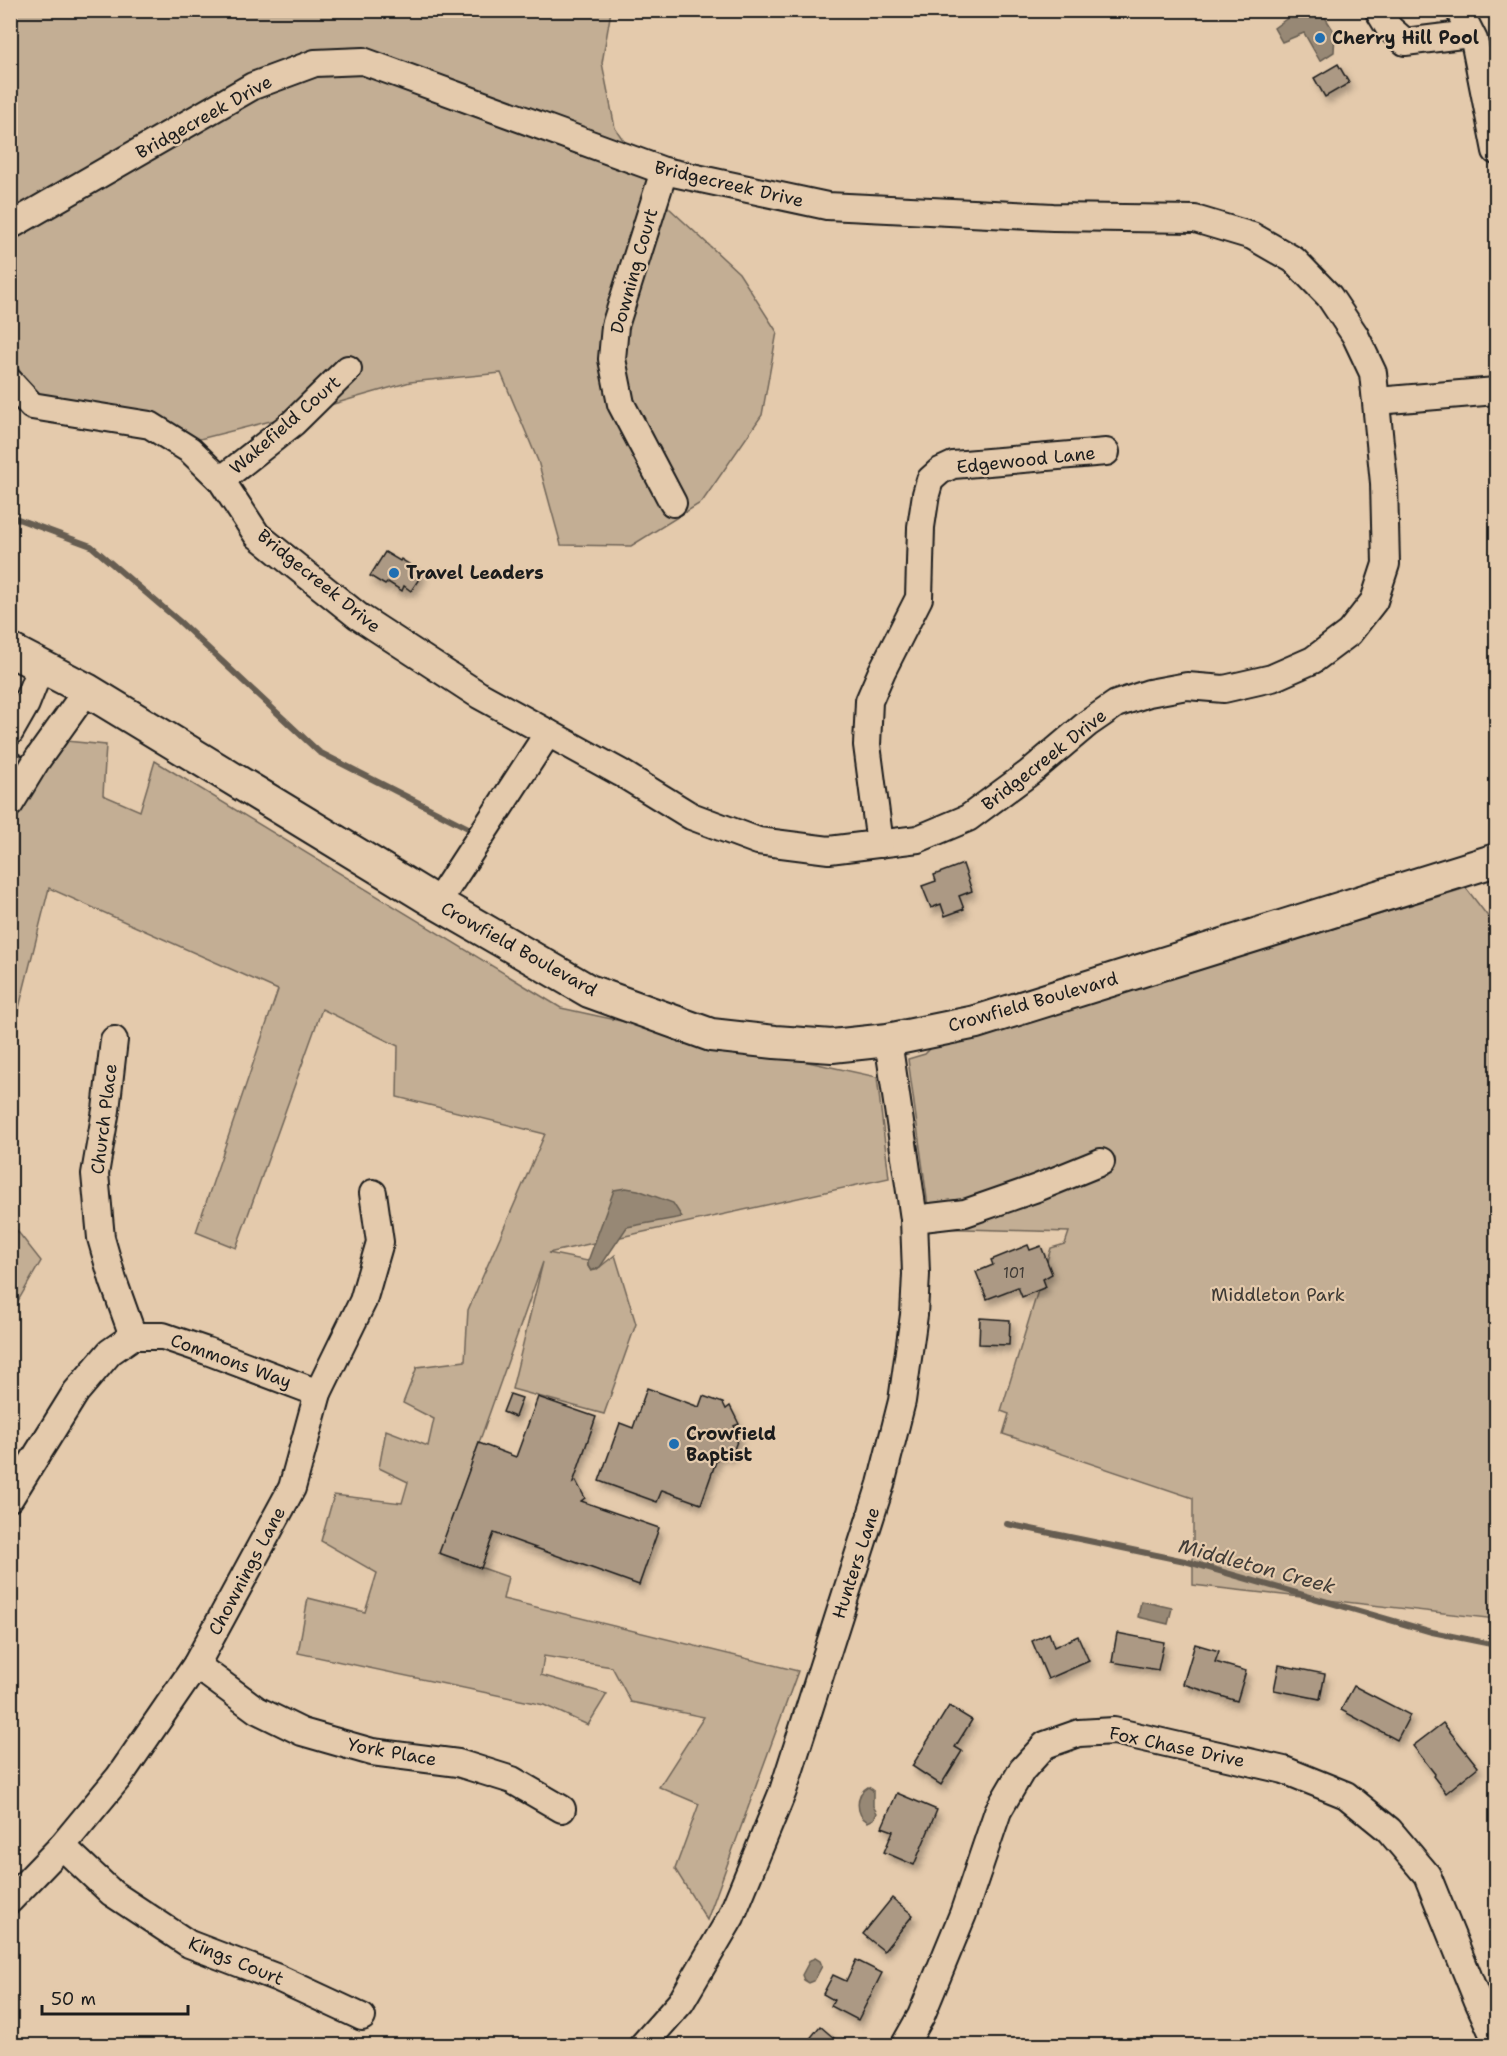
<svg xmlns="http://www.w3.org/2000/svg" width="1507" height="2056" viewBox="0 0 1507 2056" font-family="'Shantell Sans',sans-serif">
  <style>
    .green { fill: #c3ae94; stroke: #706558; stroke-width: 1.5 }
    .water { fill: #978875; stroke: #665d51; stroke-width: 1.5 }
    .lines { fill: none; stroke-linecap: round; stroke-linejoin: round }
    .stream { stroke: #665d51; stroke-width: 6 }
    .building { fill: #ac9984; stroke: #1c1c1c; stroke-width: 1.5; filter: url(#shadow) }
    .minor-casing { stroke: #1c1c1c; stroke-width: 30 }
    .major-casing { stroke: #1c1c1c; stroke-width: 36 }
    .minor { stroke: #e4caac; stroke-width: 26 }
    .major { stroke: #e4caac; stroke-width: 32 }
    .poi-dot { fill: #1f6fb2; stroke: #e4caac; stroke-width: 2 }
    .labels { text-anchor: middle; stroke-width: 4.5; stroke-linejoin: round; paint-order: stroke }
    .number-label { font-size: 15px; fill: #403b36 }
    .poi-label { font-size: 18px; font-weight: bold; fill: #1c1c1c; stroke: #e4caac; text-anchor: start }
    .street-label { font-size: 18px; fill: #1c1c1c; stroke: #e4caac }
    .park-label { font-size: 18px; fill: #3d3934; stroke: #e4caac }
    .water-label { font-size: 20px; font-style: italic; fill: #413c37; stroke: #e4caac }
  </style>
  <defs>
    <filter id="shadow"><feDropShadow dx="3.5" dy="6" stdDeviation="3" flood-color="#0004"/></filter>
  </defs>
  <rect width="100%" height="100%" fill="#e4caac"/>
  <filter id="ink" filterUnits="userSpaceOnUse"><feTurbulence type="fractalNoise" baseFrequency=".0167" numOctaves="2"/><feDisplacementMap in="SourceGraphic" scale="12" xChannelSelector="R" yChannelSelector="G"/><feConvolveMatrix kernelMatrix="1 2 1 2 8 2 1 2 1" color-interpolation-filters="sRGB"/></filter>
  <g filter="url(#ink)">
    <g class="green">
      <path d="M11 10 611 11 602 63 615 128 669 208 739 273 777 332 762 415 702 502 631 546 561 545 538 461 501 373 410 382 302 413 192 441 34 400 11 353Z"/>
      <path d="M56 740 106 745 103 795 140 811 155 761 561 1008 877 1077 889 1178 548 1253 588 1261V1266L591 1271 596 1270 615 1255 636 1324 604 1414 512 1389 543 1262 440 1553 508 1577 503 1599 798 1671 707 1920 675 1869 699 1804 659 1787 704 1717 631 1702 612 1667 544 1656 541 1675 607 1694 588 1725 544 1705 298 1653 308 1598 365 1612 377 1573 321 1541 334 1495 402 1503 408 1482 379 1468 386 1430 428 1446 434 1419 403 1403 417 1367 465 1361 468 1310 545 1134 397 1097 398 1046 322 1009 236 1248 196 1232 278 990 49 888 11 1040V818Z"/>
      <path d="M1466 888 1496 927V1619L1193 1585V1498L1003 1434 1009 1414 1001 1411 1051 1248 1065 1244 1069 1232 931 1228 908 1059 925 1054 932 1047 1096 1001Z"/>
      <path d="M11 1223 41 1261 11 1313Z"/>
    </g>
    <g class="water">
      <path d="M1321 11 1335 33 1334 52 1320 61 1304 33 1282 42 1274 28 1296 12Z"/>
      <path d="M626 1188 638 1190 673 1203 682 1217 627 1227 600 1267 591 1271 588 1266V1261L614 1190Z"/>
      <path d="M1141 1601 1172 1608 1168 1624 1138 1617Z"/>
      <path d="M868 1787 873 1790V1806L877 1813 874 1819 868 1822C855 1815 855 1794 868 1787Z"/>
      <path d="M815 1958 820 1961 822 1966 814 1981 809 1983 804 1980 802 1975 810 1960Z"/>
    </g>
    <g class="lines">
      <g class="stream">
        <path d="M10 516 91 546 179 621 319 752 476 832"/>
        <path d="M1007 1524 1185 1561 1432 1632 1496 1645"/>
      </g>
    </g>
    <g class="building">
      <path d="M1338 64 1349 83 1325 97 1314 78Z"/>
      <path d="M385 552 400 561 401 559 423 573 411 591 404 586 402 591 388 582 385 585 370 576Z"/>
      <path d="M14 751 25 757 18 768 10 763V757Z"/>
      <path d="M963 864 972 891 959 896 964 909 945 916 941 904 931 908 922 886 936 881 934 875Z"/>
      <path d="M1028 1245 1030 1250 1041 1246 1052 1274 1043 1279 1046 1287 1022 1297 1018 1287 987 1299 976 1272 993 1265 991 1260Z"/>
      <path d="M980 1318 1010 1320 1009 1345 979 1344Z"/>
      <path d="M647 1388 699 1407 703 1396 723 1403 726 1409 730 1406 739 1424 734 1426 739 1436 731 1457 719 1453 701 1504 662 1490 657 1502 599 1481 620 1423 633 1428Z"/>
      <path d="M510 1394 522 1398 515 1417 503 1412Z"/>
      <path d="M538 1397 596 1417 573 1483 576 1481 585 1498 581 1501 659 1528 639 1585 494 1533 481 1568 439 1553 479 1443 516 1457Z"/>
      <path d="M1049 1633 1054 1647 1078 1636 1089 1661 1048 1679 1032 1641Z"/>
      <path d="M1117 1633 1164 1642 1158 1670 1112 1662Z"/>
      <path d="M1195 1644 1219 1651 1215 1662 1246 1671 1237 1701 1183 1684Z"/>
      <path d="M1279 1665 1325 1674 1320 1699 1274 1690Z"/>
      <path d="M1354 1686 1410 1715 1397 1740 1341 1710Z"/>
      <path d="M949 1706 972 1720 955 1747 962 1751 941 1785 912 1766Z"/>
      <path d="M1443 1723 1478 1767 1446 1793 1433 1776 1435 1774 1413 1746Z"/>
      <path d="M897 1793 937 1810 914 1865 884 1852 893 1831 882 1827Z"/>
      <path d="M892 1898 913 1915 884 1951 863 1934Z"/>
      <path d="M856 1960 882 1973 858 2020 831 2006 834 2000 823 1994 833 1975 846 1981Z"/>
      <path d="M820 2026 843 2046H804Z"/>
    </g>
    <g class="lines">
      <g class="minor-casing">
        <g id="minor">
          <path d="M1378 10 1389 28 1405 42 1470 34"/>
          <path d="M1459 10 1474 40 1496 151"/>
          <path d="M664 171 615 326 612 359 621 404 673 503"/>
          <path d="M10 226 253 86 315 63 363 61 664 171 827 206 1053 217 1195 219 1252 236 1294 260 1329 296 1355 335 1373 373 1384 483 1386 564 1374 601 1349 633 1313 660 1272 678 1224 689 1187 686 1149 693 1116 704 1087 724 1029 773 968 818 918 839 829 850 758 841 691 816 621 773 479 695 358 616 257 535 221 480 190 450 150 425 32 406 10 382"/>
          <path d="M1377 401 1496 391"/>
          <path d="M221 480 293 423 348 369"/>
          <path d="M10 732 26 704 41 666"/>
          <path d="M10 804 37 760 87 690"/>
          <path d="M880 844 867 745 869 701 882 671 919 598 921 527 926 494 930 480 940 471 953 465 1106 452"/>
          <path d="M437 903 548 733"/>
          <path d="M114 1040 106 1110 95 1174 101 1238 113 1280 133 1336"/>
          <path d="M914 1219 965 1213 1037 1188 1101 1162"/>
          <path d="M10 1498 76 1392 110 1352 133 1336H163L207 1351 318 1393"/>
          <path d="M196 1665 257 1710 302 1732 372 1752 458 1763 512 1780 562 1809"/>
          <path d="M62 1846 112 1893 189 1944 278 1978 362 2017"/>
          <path d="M10 1900 62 1846 119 1777 196 1665 292 1488 318 1393 363 1301 380 1242 373 1193"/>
          <path d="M642 2046 681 2002 731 1917 783 1791 881 1484 902 1401 914 1315 916 1274 914 1219 888 1040"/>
          <path d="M904 2046 921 2016 963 1914 998 1811 1022 1770 1045 1745 1079 1733 1114 1731 1284 1770 1346 1795 1389 1830 1427 1875 1478 2001 1496 2041"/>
        </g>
      </g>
      <g class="major-casing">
        <path id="major" d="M10 650 87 690 437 903 589 991 711 1035 775 1042 832 1046 888 1040 976 1022 1496 860"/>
      </g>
      <use href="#minor" class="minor"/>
      <use href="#major" class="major"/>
    </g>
  </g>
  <g class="poi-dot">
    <circle cx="1320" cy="38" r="6"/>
    <circle cx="394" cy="573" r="6"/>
    <circle cx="674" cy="1444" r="6"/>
  </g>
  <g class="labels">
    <g class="number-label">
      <text x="1014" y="1278">101</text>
    </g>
    <g class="poi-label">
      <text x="1332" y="44">Cherry Hill Pool</text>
      <text x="406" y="579">Travel Leaders</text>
      <text x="686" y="1440">Crowfield<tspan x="686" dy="21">Baptist</tspan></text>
    </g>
    <g class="street-label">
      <text transform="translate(204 117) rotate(-29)" y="6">Bridgecreek Drive</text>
      <text transform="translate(729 184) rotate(13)" y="6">Bridgecreek Drive</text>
      <text transform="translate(634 271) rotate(-74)" y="6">Downing Court</text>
      <text transform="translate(285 425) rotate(-41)" y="6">Wakefield Court</text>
      <text transform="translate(1026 460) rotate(-6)" y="6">Edgewood Lane</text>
      <text transform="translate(319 581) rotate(39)" y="6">Bridgecreek Drive</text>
      <text transform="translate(1044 760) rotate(-38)" y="6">Bridgecreek Drive</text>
      <text transform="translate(519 949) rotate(29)" y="6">Crowfield Boulevard</text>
      <text transform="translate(1033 1002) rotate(-16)" y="6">Crowfield Boulevard</text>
      <text transform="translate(104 1119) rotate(-83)" y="6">Church Place</text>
      <text transform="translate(231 1361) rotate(20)" y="6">Commons Way</text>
      <text transform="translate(856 1563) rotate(-72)" y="6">Hunters Lane</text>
      <text transform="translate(247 1571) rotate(-62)" y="6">Chownings Lane</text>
      <text transform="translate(1177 1747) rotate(12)" y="6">Fox Chase Drive</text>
      <text transform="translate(392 1752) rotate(10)" y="6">York Place</text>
      <text transform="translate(236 1961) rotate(22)" y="6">Kings Court</text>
    </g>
    <g class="park-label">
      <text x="1278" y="1301">Middleton Park</text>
    </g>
    <g class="water-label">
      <text transform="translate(1257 1566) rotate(15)" y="7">Middleton Creek</text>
    </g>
  </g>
  <rect width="1507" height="2056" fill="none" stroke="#e4caac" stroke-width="36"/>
  <rect x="18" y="18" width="1471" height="2020" fill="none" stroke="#1c1c1c" stroke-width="2" filter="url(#ink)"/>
  <path d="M42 2005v9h146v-9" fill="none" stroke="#1c1c1c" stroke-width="3"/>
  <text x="51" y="2005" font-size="18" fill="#1c1c1c" stroke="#e4caac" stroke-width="4.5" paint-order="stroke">50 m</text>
</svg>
